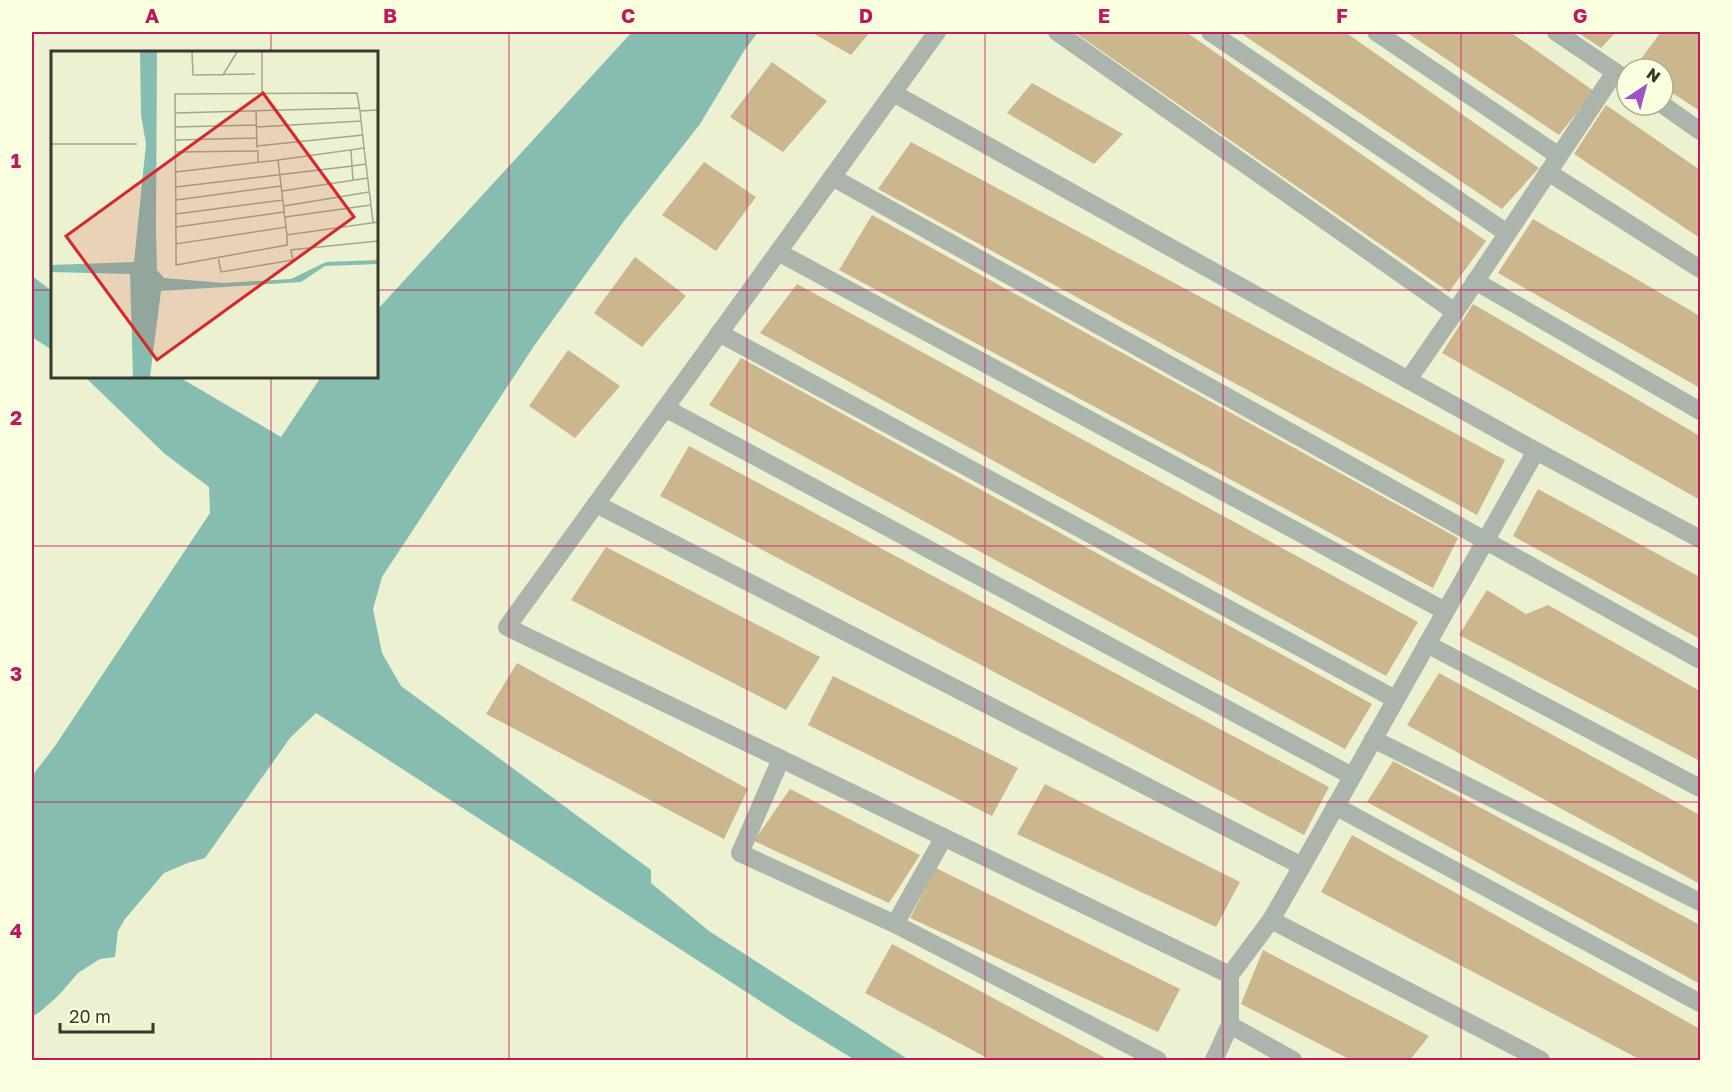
<svg xmlns="http://www.w3.org/2000/svg" width="1732" height="1092" viewBox="0 0 1732 1092" font-family="'Golos Text',sans-serif">
  <style>
    .water { fill: #87bdb0 }
    .building { fill: #ccb68e }
    .lines { fill: none; stroke-linecap: round; stroke-linejoin: round }
    .street { stroke: #abb5ab; stroke-width: 18 }
    .grid { fill: none; stroke: #c2185b; stroke-width: 1.5; stroke-opacity: 0.55 }
    .inset-road { fill: none; stroke: #a4a790; stroke-width: 1.5 }
    .view { fill: #d62828; fill-opacity: 0.15; stroke: #d62828; stroke-width: 3 }
    .inset-edge { fill: none; stroke: #38392d; stroke-width: 3 }
    .neatline { fill: none; stroke: #c2185b; stroke-width: 2 }
    .grid-label { font-size: 20px; text-anchor: middle; font-weight: bold; fill: #c2185b }
  </style>
  <rect width="100%" height="100%" fill="#ecf1d2"/>
  <g class="water">
    <path d="M632 32H758L744 51 700 124 624 221 534 346 382 577 373 609 382 653 401 686 651 870V883L709 931 909 1060H855L791 1021 316 713 290 738 205 858 188 863 164 873 125 919 118 931 115 957 100 959 78 973 59 995 41 1011 32 1017V776L55 746 210 513 209 487 165 454 85 377H179L281 437 321 377 376 376 377 310Z"/>
    <path d="M32 276 52 291V350L32 337Z"/>
  </g>
  <g class="building">
    <path d="M811 32H870L851 55Z"/>
    <path d="M1074 32H1186L1486 241 1449 292Z"/>
    <path d="M1239 32H1345L1539 168 1502 209Z"/>
    <path d="M1406 32H1510L1594 91 1559 135Z"/>
    <path d="M1577 32H1616L1601 48Z"/>
    <path d="M1661 32H1700V111L1663 87V69L1634 68Z"/>
    <path d="M772 62 827 101 783 152 730 117Z"/>
    <path d="M1032 83 1123 134 1094 164 1007 113Z"/>
    <path d="M1606 105 1700 170V238L1574 154Z"/>
    <path d="M911 142 1505 460 1477 515 878 189Z"/>
    <path d="M704 162 756 197 716 251 662 215Z"/>
    <path d="M872 215 1458 538 1433 588 839 270Z"/>
    <path d="M1533 219 1700 316V388L1498 273Z"/>
    <path d="M635 257 686 296 642 347 594 313Z"/>
    <path d="M797 284 1418 622 1386 676 760 333Z"/>
    <path d="M1473 304 1700 436V500L1442 353Z"/>
    <path d="M568 350 620 386 575 438 529 406Z"/>
    <path d="M741 358 1372 704 1345 749 709 405Z"/>
    <path d="M689 446 1329 787 1304 835 660 496Z"/>
    <path d="M1538 489 1700 577V639L1513 536Z"/>
    <path d="M606 547 820 657 786 710 571 600Z"/>
    <path d="M1487 590 1526 614 1548 605 1700 691V761L1459 635Z"/>
    <path d="M517 663 748 789 724 839 486 714Z"/>
    <path d="M1439 673 1700 815V884L1407 725Z"/>
    <path d="M833 676 1018 768 992 816 808 725Z"/>
    <path d="M1393 761 1700 925V984L1367 802Z"/>
    <path d="M1045 784 1240 882 1216 927 1017 834Z"/>
    <path d="M790 789 920 855 889 903 754 841Z"/>
    <path d="M1352 835 1700 1029V1060H1641L1321 892Z"/>
    <path d="M936 868 1180 989 1158 1032 910 918Z"/>
    <path d="M892 944 1109 1060H991L865 993Z"/>
    <path d="M1263 950 1429 1036 1410 1060H1351L1241 1004Z"/>
  </g>
  <g class="lines">
    <g class="street">
      <path d="M937 32 596 504 1302 866 1271 920 1541 1060"/>
      <path d="M1057 32 1455 312 1408 380"/>
      <path d="M1210 32 1507 233"/>
      <path d="M1376 32 1559 156"/>
      <path d="M1556 32 1627 80"/>
      <path d="M893 93 1536 451 1302 866"/>
      <path d="M1663 105 1700 131"/>
      <path d="M1548 172 1700 269"/>
      <path d="M832 177 1700 660"/>
      <path d="M778 252 1445 611"/>
      <path d="M1475 281 1700 411"/>
      <path d="M1455 312 1615 72"/>
      <path d="M719 333 1395 699"/>
      <path d="M665 408 1352 776"/>
      <path d="M1536 451 1700 539"/>
      <path d="M596 504 507 627 1230 975 1271 920"/>
      <path d="M1427 644 1700 788"/>
      <path d="M1373 739 1700 902"/>
      <path d="M781 759 740 853 895 924 1158 1060"/>
      <path d="M1335 806 1700 1003"/>
      <path d="M895 924 944 837"/>
      <path d="M1230 975V1025L1293 1060"/>
      <path d="M1214 1060 1230 1025"/>
    </g>
  </g>
  <path class="grid" d="M271 32V52M509 32V1060M747 32V1060M985 32V1060M1223 32V1060M1461 32V1060M32 290H52M376 290H1700M271 376V1060M32 546H1700M32 802H1700"/>
  <g transform="translate(51 51)">
    <rect width="327" height="327" fill="#ecf1d2"/>
    <path d="M89 1H106L105 180 106 219 113 227 173 232 240 228 275 211 327 209V213L274 215 250 231 110 240 99 326H82L79 223 0 221V214L83 211 95 93 90 64Z" fill="#87bdb0"/>
    <path class="inset-road" d="M141 1 142 24 204 23M172 24 186 1M211 44V1M205 59 206 97M327 59 309 60 306 42 124 43 125 193 235 176 236 184 327 171M309 60 313 97M124 62 309 57M124 76 206 74M206 76 310 70M125 89 206 87M0 93H86M206 95 312 84M125 101 207 100V112M227 109 313 97 322 171M125 121 227 109 235 176M302 130 301 115 315 113M125 136 301 115 300 99M231 140 317 127M125 149 230 135M233 155 318 141M125 163 232 149M234 166 320 154M125 176 233 161M125 193V214L236 194V184M239 199 327 190M167 206 170 221 242 209 240 200"/>
    <path class="view" d="M212 42 303 166 106 309 15 185Z"/>
    <rect width="327" height="327" class="inset-edge"/>
  </g>
  <rect width="1732" height="1092" fill="none" stroke="#faffdf" stroke-width="66"/>
  <g transform="translate(1645 87) rotate(36)"><circle r="28" fill="#faffdf" stroke="#acb098" stroke-width="1.5"/>
  <path d="M0-4.5L10 22L0 15L-10 22Z" fill="#9e53c6"/>
  <text y="-9" font-size="16" font-weight="bold" text-anchor="middle" fill="#38392d">N</text>
  </g>
  <path d="M60 1023v9h93v-9" fill="none" stroke="#38392d" stroke-width="3"/>
  <text x="69" y="1023" font-size="18" fill="#38392d" stroke="#faffdf" stroke-width="4.5" paint-order="stroke">20 m</text>
  <rect x="33" y="33" width="1666" height="1026" class="neatline"/>
  <g class="grid-label">
    <text x="152" y="23">A</text>
    <text x="390" y="23">B</text>
    <text x="628" y="23">C</text>
    <text x="866" y="23">D</text>
    <text x="1104" y="23">E</text>
    <text x="1342" y="23">F</text>
    <text x="1580" y="23">G</text>
    <text x="16" y="168">1</text>
    <text x="16" y="425">2</text>
    <text x="16" y="681">3</text>
    <text x="16" y="938">4</text>
  </g>
</svg>
